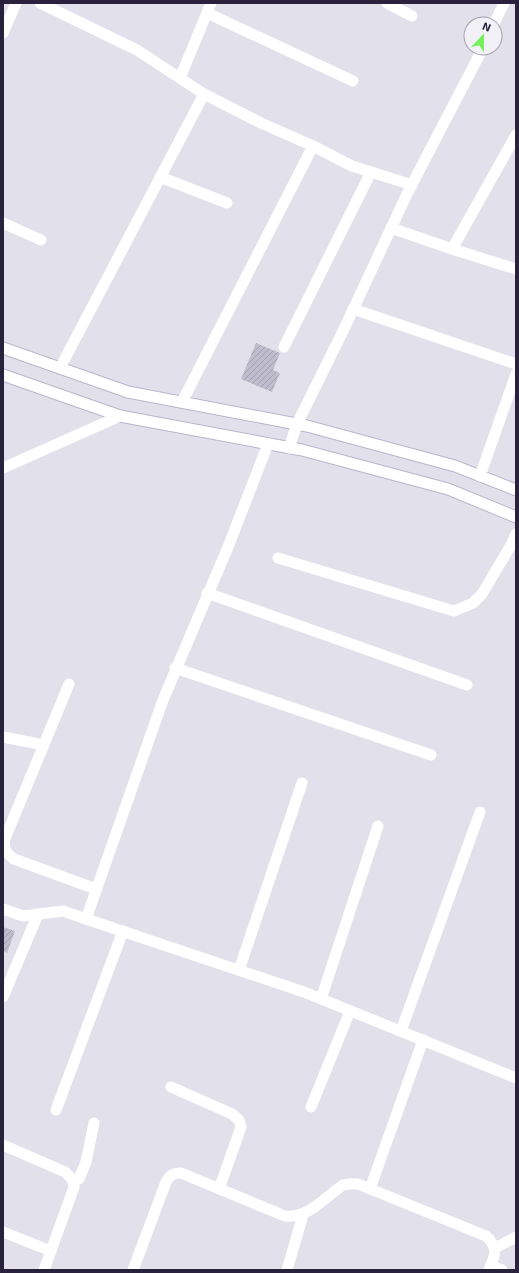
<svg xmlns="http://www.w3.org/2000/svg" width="519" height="1273" viewBox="0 0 519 1273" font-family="'Exo 2',sans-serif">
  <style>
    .building { fill: url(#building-hatch) }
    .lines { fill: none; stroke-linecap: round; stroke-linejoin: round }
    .secondary-casing { stroke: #b9b4cb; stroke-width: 13 }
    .minor { stroke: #fff; stroke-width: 11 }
    .tertiary { stroke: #fff; stroke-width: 11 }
    .secondary { stroke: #fff; stroke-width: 11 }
  </style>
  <defs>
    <pattern id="building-hatch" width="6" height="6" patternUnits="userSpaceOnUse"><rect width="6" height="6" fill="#bfbdcc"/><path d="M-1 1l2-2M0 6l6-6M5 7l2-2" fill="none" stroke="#a4a2b0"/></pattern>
  </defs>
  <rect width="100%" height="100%" fill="#e2e1eb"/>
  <g class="building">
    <path d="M256 343 280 353 273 370 280 373 272 392 241 379Z"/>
    <path d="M3 927 15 931 7 953 3 951Z"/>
  </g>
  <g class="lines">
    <g class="secondary-casing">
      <g id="secondary">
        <path d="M3 348 128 392 307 426 455 466 516 490"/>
        <path d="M3 375 120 416 302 450 448 489 516 517"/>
      </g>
    </g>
    <g class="minor">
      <path d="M40 3 137 50 204 94 261 123 313 146 352 166 412 185"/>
      <path d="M387 3 412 16"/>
      <path d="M207 13 353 81"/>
      <path d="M180 78 211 3"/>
      <path d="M160 177 227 203"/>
      <path d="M3 223 41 240"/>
      <path d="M391 228 452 249 516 269"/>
      <path d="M452 249 516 135"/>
      <path d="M353 309 516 364"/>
      <path d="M284 347 371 172"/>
      <path d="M60 368 204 94"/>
      <path d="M182 402 313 146"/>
      <path d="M3 468 120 416"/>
      <path d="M480 476 516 374"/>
      <path d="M278 558 454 611 473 603 482 594 511 545 516 534"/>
      <path d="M207 593 467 685"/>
      <path d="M175 668 431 755"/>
      <path d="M69 684 4 841C4 850 7 854 14 859L96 889"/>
      <path d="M3 737 44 745"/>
      <path d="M3 909 23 916 63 911 86 919 304 992 516 1078"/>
      <path d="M86 919 163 700 228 547 268 444"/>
      <path d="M239 970 302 783"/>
      <path d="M3 997 38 914"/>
      <path d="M321 999 378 826"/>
      <path d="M401 1031 480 812"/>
      <path d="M171 1087 232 1114 239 1120 241 1127 219 1189"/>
      <path d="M311 1107 350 1011"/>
      <path d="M56 1110 123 931"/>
      <path d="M3 1145 65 1172C71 1177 73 1180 74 1187L44 1270"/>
      <path d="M73 1181 79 1179 86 1162 94 1123"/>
      <path d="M370 1189 423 1040"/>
      <path d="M3 1232 51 1251"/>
      <path d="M495 1248 516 1237"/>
      <path d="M491 1266 502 1270"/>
      <path d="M133 1270 166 1182C170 1175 173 1173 181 1173L285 1216C308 1219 325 1197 343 1185L350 1184H358L486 1236C499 1247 495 1256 489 1270"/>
      <path d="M287 1270 303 1215"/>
    </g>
    <g class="tertiary">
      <path d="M494 24 504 3"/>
      <path d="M3 33 16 3"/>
      <path d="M289 448 297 424 345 327 407 194 483 48"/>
    </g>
    <use href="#secondary" class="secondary"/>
  </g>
  <rect width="519" height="1273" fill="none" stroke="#29223c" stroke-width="8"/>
  <g transform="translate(483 36) rotate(22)"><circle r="19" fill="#f2f1f8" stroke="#a29ead"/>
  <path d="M0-3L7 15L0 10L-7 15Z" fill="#76f05a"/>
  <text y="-6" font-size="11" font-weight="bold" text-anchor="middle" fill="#29223c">N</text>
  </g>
</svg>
